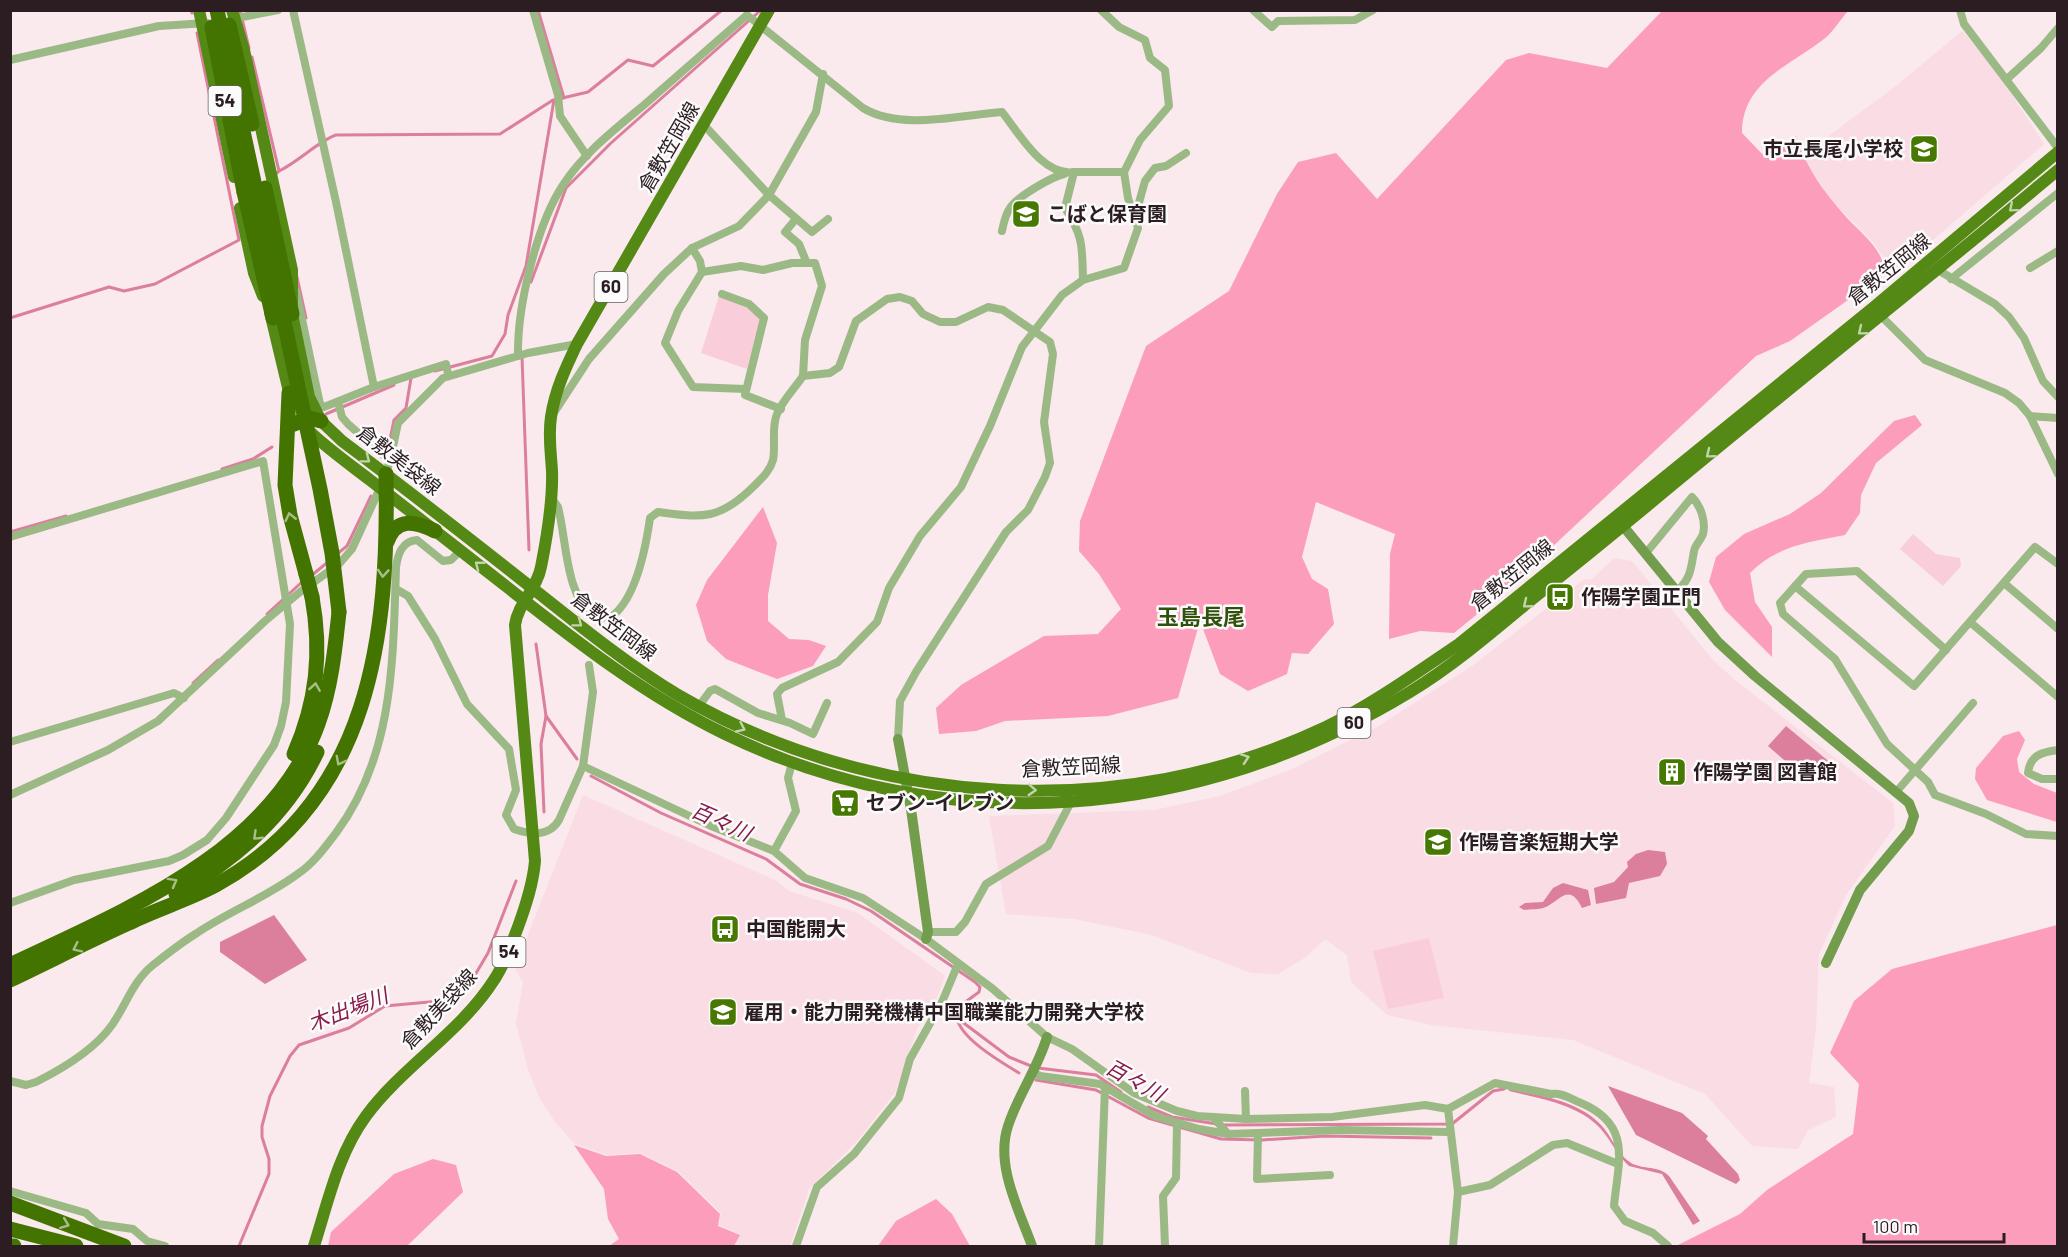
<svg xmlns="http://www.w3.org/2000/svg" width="2068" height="1257" viewBox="0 0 2068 1257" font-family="Barlow,'Noto Sans JP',sans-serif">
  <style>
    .built { fill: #fadce4 }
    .green { fill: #f9ceda }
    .forest { fill: #fb9dbb }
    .water { fill: #db7f9d }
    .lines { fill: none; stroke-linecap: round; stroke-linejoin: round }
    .stream { stroke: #db7f9d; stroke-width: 3 }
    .street { stroke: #9bb984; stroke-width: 8 }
    .secondary { stroke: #729d4c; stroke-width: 10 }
    .primary { stroke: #548915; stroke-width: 12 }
    .highway { stroke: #437400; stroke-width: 15 }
    .highway-bridge { stroke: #437400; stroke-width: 15 }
    .oneway { stroke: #c1d3aa }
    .oneway2 { stroke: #a8be8a }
    .labels { text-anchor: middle; stroke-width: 5; stroke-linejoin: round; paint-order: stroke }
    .shield { fill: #fbfbfb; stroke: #6a6063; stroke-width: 1.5 }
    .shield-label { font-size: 18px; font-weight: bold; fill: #2c1d22 }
    .street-label { font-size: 20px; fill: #2c1d22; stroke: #fbfbfb }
    .poi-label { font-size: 20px; font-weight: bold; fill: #2c1d22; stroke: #fbfbfb; text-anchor: start }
    .water-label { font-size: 21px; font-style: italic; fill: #871a4a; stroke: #fbfbfb }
    .quarter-label { font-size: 22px; font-weight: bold; fill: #30500c; stroke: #fbfbfb }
  </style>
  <rect width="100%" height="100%" fill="#fae9ed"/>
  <g class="built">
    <path d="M1962 31 1988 59 2044 144 1895 273 1873 242 1833 202 1808 168 1803 155 1896 86Z"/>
    <path d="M1614 558 1632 561 1713 660 1735 680 1893 803 1895 826 1846 895 1819 954 1816 1028 1809 1083 1834 1087 1836 1117 1808 1130 1798 1149 1752 1146 1705 1094 1573 1040 1431 1025 1387 1015 1351 982 1347 955 1325 939 1306 957 1278 974 1251 973 1152 935 1074 919 1006 914 989 816 1154 810 1220 796 1290 770 1377 727 1472 666 1583 580 1592 579Z"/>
    <path d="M583 795 777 881 789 891 858 913 945 976 936 1000 917 1029 895 1093 858 1140 809 1189 790 1246H735L740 1234 719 1225 721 1213 678 1171 640 1153 606 1155 574 1143 555 1122 540 1099 528 1070 516 1023 523 983 515 968Z"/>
  </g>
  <g class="green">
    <path d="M719 296 749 308 760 319 747 369 701 353Z"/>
    <path d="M1913 534 1936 554 1960 558 1961 566 1943 586 1900 549Z"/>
    <path d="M1429 938 1444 998 1388 1009 1373 951Z"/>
  </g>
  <g class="forest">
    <path d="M1662 11H1848C1840 20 1833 32 1824 39 1789 66 1742 82 1742 133L1766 158 1796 136C1809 173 1822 189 1847 218 1863 235 1878 245 1885 268L1882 276 1790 341 1756 356 1503 593 1454 633 1420 631 1389 639 1390 554 1395 534 1316 502 1302 557 1312 579 1328 589 1334 624 1308 654 1292 653 1287 674 1248 691 1220 674 1200 621 1178 698 1108 716 1005 721 976 731 939 734 936 708 961 685 1044 636 1098 634 1121 609 1099 574 1079 551 1080 521 1146 346 1229 291 1277 194 1298 162 1336 153 1377 199 1506 60 1529 53 1607 68Z"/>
    <path d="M1915 415 1922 425 1876 463 1861 495 1860 513 1845 535C1808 542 1777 546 1750 573L1755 602 1772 627V657L1725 610 1709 582 1716 557 1744 534 1790 514 1821 493 1894 421Z"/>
    <path d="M763 507 777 543 768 595V621L789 639 809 640 826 646 813 666 777 679 726 659 707 641 696 605 707 580Z"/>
    <path d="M2019 731 2025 740 2017 759 2019 772 2034 784 2057 793V822L1987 800 1975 779 1976 768 2003 736Z"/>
    <path d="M2057 925V1246H1676L1740 1214 1767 1190 1853 1134 1859 1084 1830 1053 1854 1001 1892 969Z"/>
    <path d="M574 1145 606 1156 640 1154 677 1172 720 1214 718 1226 740 1235 734 1246H609L619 1239 608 1219 604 1189Z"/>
    <path d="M433 1159 456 1165 463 1192 407 1246H328L331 1232 394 1174Z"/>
    <path d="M936 1199 952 1214 970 1246H878L896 1221Z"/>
  </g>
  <g class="water">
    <path d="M1786 726 1832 764 1823 774 1799 773 1768 746Z"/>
    <path d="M1648 850 1665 852 1667 864 1660 876 1629 883 1626 898 1596 904 1594 888 1614 882 1628 867 1627 862 1636 854Z"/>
    <path d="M1563 883 1588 890 1591 905 1582 908C1570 884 1562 898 1548 906 1541 910 1531 909 1524 910L1519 907 1525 903 1543 902 1553 888Z"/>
    <path d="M274 915 307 960 265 984 220 952V942Z"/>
    <path d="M1608 1086 1682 1113 1708 1136 1706 1139 1738 1174 1740 1180 1736 1184 1636 1135Z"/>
    <path d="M1509 1088C1541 1096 1580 1101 1602 1126 1612 1137 1618 1155 1631 1163 1644 1170 1658 1165 1669 1176L1700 1221 1693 1225 1662 1174 1629 1166C1617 1155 1611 1140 1600 1128 1577 1104 1541 1099 1509 1091Z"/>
  </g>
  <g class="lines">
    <g class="stream">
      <path d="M191 10 192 13"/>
      <path d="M240 10 249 48"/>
      <path d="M538 10 564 98"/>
      <path d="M252 57 279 171 276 174"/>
      <path d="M279 171C298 162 320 140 336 135L500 134 553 100"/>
      <path d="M297 277 306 318"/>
      <path d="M531 282 566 188 611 143 761 10"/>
      <path d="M10 318 109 287 124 291 155 284 239 240 197 33"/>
      <path d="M522 357 529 550"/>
      <path d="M435 371 492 356 505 334 508 315 526 266 554 100 588 92 628 60 653 66 722 10"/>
      <path d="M326 414 394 385"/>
      <path d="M388 449 394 420 406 408 411 378"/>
      <path d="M222 469 253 459 272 447"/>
      <path d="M10 532 66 516"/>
      <path d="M337 554 347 546 371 496"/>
      <path d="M312 575 328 562"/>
      <path d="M267 614 302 582"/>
      <path d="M536 644 546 716 541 744 544 812"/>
      <path d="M193 683 218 660"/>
      <path d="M546 716 577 759"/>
      <path d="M591 776 661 813 766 859 800 884 846 899 871 911 975 982 980 987 979 992 960 1006 957 1018 1009 1057 1031 1066"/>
      <path d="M957 1018C961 1039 1001 1062 1019 1073"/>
      <path d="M1038 1068 1096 1075 1121 1092"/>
      <path d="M1036 1080 1096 1090 1148 1118 1221 1139 1262 1140 1325 1136 1431 1138"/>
      <path d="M1148 1107 1172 1117 1217 1124"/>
      <path d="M1223 1125 1452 1124 1493 1091 1504 1089"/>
      <path d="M239 1246 269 1174V1159L262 1137V1126L270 1096 290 1056 299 1045 349 1028 385 1006 451 1000 469 985 488 953 516 881"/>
    </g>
    <g class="street">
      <path d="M293 10 336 202 374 387"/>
      <path d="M533 10 558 95 560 116 587 156"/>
      <path d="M1253 10 1272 27 1278 21 1355 20 1373 10"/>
      <path d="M1960 10 1964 24 2058 148"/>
      <path d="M232 19 278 10"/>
      <path d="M10 60 159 26 207 23"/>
      <path d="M2007 79 2041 48 2058 28"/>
      <path d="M704 125 769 195 812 232 828 219"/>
      <path d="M1074 172H1124"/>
      <path d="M1135 217 1145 181 1155 168 1166 166 1186 153"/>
      <path d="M795 220 785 232 799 244 806 261"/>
      <path d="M1002 231C1004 222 1005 215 1010 208 1017 197 1051 177 1064 174"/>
      <path d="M692 248 700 261 702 272 678 311 665 343 693 387 745 389"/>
      <path d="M2030 268 2058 251"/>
      <path d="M1938 270 1995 304 2009 317 2024 338 2043 381 2058 397"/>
      <path d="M702 272 741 266 763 270 792 263H815L822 286 805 340 803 376"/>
      <path d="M1951 279 2058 193"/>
      <path d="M296 291 320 404 324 407 374 387 446 364 448 374"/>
      <path d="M722 294 749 304 764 318 745 395 781 409"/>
      <path d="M1878 313 1925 360 2005 393 2019 403 2030 416 2058 474"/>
      <path d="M518 356C517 308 536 226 563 185 583 154 615 129 644 105 678 75 713 45 747 15L863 108C901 131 960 115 1002 112 1019 133 1043 177 1074 172L1065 208C1084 237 1082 248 1083 280"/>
      <path d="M338 402 342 417 348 424 390 461"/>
      <path d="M555 411 589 359 664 274 692 248 739 226 769 195 816 112 823 74"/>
      <path d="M2030 416 2058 418"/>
      <path d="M551 497 558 507C567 542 565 594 594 618L611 617C636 599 646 546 650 518L658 512C703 518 720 520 754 486 762 478 770 471 773 460 776 446 771 428 777 414 782 401 795 388 803 376L830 373 839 367 856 321 887 299 900 297 912 301 923 314 940 322H956L988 307 1003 310 1050 342 1053 354 1044 422 1050 463 1045 477 1028 510 1006 532 916 672 900 701 898 739"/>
      <path d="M10 537 263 461 290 624 286 702 281 726 274 745 226 818 207 840 183 855 169 861 74 880 10 903"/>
      <path d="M1646 553 1692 497C1701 506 1706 522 1703 534 1701 540 1695 545 1694 551 1691 568 1691 578 1678 590"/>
      <path d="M2004 583 2058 629"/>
      <path d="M1795 586 1914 686 2035 547 2058 564"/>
      <path d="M396 589 408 596 435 639 467 704 509 749 516 790 506 815 514 829C531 835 549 837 559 820L583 766 593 692 589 665"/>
      <path d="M1970 622 2058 697"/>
      <path d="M1946 650 1857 571 1806 574 1780 603 1783 614 1835 659 1887 744 1928 782 1935 795 1986 814 2026 834 2058 836"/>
      <path d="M699 706 710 691 715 689 758 713 790 723 813 734 827 703"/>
      <path d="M782 720 777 694 782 688 838 662 877 622 889 588 920 536 961 487 990 426 1022 347 1062 295 1083 280 1124 268 1138 228 1128 198 1124 172 1140 140 1169 106 1165 70 1150 58 1145 40 1119 27 1101 10"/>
      <path d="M10 742 174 693 184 698"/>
      <path d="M2058 750C2042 752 2030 755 2028 773L2042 779H2058"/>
      <path d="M583 766 711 826 774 851 805 878 863 898 926 939 993 989 1047 1037 1072 1049 1134 1093 1177 1111 1197 1116 1246 1119 1245 1091"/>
      <path d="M1897 791 1973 703"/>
      <path d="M10 795 108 750 158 721 265 621 300 592 339 564 352 549 380 488 390 461 398 423 443 378 528 353 577 344"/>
      <path d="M774 851 796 811 788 778 792 763"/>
      <path d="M928 932H956L965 922 986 884 1048 846 1070 804"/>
      <path d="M1033 1072 1040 1076 1100 1084 1155 1116 1199 1129 1228 1134"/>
      <path d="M10 1081 26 1085 36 1082C62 1069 95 1049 112 1025 126 1005 133 981 153 965 167 954 182 942 197 933 230 911 267 897 299 873 314 863 325 847 336 833 394 755 393 660 396 567 398 554 402 541 417 540L443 561 451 560 461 550"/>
      <path d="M1448 1109 1458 1192 1453 1246"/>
      <path d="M1213 1117 1228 1134 1340 1130 1449 1132"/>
      <path d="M1246 1119 1332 1117 1425 1105 1448 1109 1495 1083 1551 1094C1561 1092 1571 1099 1581 1103 1633 1125 1618 1162 1614 1206L1625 1221 1653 1233 1668 1246"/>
      <path d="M1258 1135 1257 1179 1330 1175"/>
      <path d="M10 1191 86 1213 98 1224 133 1229 147 1241 165 1246"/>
      <path d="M1458 1192 1490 1185 1553 1145 1567 1143 1618 1164"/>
      <path d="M796 1246 817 1187 854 1154 899 1098 910 1059 942 1002 958 964"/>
      <path d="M1099 1246 1105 1087"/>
      <path d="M1165 1246 1163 1196 1176 1178 1177 1123"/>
    </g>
    <g class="secondary">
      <path d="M1619 521 1718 642 1755 676 1909 803 1914 816 1909 831 1860 890 1826 963"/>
      <path d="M898 739 911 809 928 932 926 939"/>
      <path d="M1032 1246C1019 1210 995 1165 1008 1126 1018 1095 1038 1068 1047 1037"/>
    </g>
    <g class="primary">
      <path d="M199 10 234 177"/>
      <path d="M232 10 244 50 292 270V314L309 397 321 421 342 441C409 491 475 543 541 595 585 630 630 666 678 695 872 808 1122 824 1326 727 1373 704 1416 673 1459 644L1873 308 2058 152"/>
      <path d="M240 208 254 273 263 296"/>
      <path d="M270 312 291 400"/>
      <path d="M306 428C325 447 348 463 370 480 411 512 452 544 493 576 567 634 640 693 725 734 948 842 1200 820 1410 692 1451 667 1489 635 1526 604 1575 565 1623 526 1671 486 1799 380 1930 277 2058 170"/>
      <path d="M314 1246C328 1202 338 1154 366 1116 403 1066 460 1033 494 980 505 964 511 945 518 927 526 905 533 884 535 861L515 625C518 603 537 589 541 567 547 537 553 502 552 471 551 453 548 436 551 417 555 390 566 367 577 344L769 10"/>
    </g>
    <g class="highway">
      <path d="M265 188 292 314"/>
      <path d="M244 192 273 318"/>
      <path d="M289 393 285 485 290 515 306 574"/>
      <path d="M294 424 309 418 321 421"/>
      <path d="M387 542C396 517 415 521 435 531"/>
      <path d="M294 754C317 702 322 652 312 597"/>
      <path d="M176 894C236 858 286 817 317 752"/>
      <path d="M10 965C124 911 272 852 318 724 331 688 335 650 339 612"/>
      <path d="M10 980C50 961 89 941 129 923 157 909 188 900 216 885 372 799 389 634 386 474"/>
      <path d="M10 1203 124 1246"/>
      <path d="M10 1229 76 1246"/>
      <path d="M10 1246H14"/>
    </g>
    <g class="highway-bridge">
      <path d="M217 10 320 489 332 553 339 612"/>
      <path d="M229 25 252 124"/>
      <path d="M212 27 244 192"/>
      <path d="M306 574 312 597"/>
    </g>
  </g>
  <defs><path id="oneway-chevron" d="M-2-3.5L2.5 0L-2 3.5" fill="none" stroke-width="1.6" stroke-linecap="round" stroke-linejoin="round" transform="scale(1.5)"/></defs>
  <g class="oneway">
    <use href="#oneway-chevron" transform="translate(2013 208) rotate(140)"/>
    <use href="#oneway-chevron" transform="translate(1862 331) rotate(141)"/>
    <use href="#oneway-chevron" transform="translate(1710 454) rotate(141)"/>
    <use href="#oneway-chevron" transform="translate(366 459) rotate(37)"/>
    <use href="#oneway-chevron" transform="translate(479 565) rotate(-142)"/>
    <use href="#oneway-chevron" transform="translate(1527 604) rotate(141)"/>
    <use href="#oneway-chevron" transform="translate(578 623) rotate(37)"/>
    <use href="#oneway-chevron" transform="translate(741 728) rotate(25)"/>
    <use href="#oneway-chevron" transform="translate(1245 758) rotate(-19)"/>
    <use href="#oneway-chevron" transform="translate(1032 790) rotate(3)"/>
  </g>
  <g class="oneway2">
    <use href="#oneway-chevron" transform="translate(290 517) rotate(-103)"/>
    <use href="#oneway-chevron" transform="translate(383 573) rotate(94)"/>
    <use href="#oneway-chevron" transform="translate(315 687) rotate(-81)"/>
    <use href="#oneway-chevron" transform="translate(340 761) rotate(118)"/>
    <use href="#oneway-chevron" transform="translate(257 836) rotate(136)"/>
    <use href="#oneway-chevron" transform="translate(173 882) rotate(-29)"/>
    <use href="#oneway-chevron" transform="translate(77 948) rotate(154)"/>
    <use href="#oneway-chevron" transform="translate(65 1224) rotate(21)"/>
  </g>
  <defs>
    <g id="school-square" transform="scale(1.5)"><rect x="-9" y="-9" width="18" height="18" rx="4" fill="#477801" stroke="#fbfbfb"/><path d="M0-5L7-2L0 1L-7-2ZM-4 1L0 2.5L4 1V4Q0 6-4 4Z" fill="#fff"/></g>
    <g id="bus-square" transform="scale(1.5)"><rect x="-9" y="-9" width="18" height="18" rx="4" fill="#477801" stroke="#fbfbfb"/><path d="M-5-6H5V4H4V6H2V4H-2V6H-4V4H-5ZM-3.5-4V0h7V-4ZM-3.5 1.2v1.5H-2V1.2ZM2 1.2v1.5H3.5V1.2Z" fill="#fff"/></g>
    <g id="building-square" transform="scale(1.5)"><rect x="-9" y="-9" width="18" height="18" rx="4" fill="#477801" stroke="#fbfbfb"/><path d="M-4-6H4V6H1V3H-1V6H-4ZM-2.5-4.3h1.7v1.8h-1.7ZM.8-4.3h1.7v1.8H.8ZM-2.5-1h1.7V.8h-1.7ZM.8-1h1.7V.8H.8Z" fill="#fff"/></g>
    <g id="supermarket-square" transform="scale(1.5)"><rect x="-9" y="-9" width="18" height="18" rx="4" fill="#477801" stroke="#fbfbfb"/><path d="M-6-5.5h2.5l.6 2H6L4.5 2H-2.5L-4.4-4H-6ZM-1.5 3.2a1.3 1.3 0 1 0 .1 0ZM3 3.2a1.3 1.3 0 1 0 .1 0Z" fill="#fff"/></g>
    <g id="university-square" transform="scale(1.5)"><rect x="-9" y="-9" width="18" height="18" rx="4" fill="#477801" stroke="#fbfbfb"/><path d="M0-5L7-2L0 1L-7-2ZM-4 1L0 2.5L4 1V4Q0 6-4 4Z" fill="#fff"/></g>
  </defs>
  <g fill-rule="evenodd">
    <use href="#school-square" x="1924" y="149"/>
    <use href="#school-square" x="1026" y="214"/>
    <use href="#bus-square" x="1560" y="597"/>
    <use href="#building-square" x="1672" y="772"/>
    <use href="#supermarket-square" x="845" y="803"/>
    <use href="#university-square" x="1438" y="842"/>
    <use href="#bus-square" x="725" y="929"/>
    <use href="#university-square" x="723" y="1012"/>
  </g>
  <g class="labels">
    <g class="shield">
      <rect x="208.5" y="86" width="33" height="30" rx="4.5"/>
      <rect x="594.5" y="272" width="33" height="30" rx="4.5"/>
      <rect x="1337.5" y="708" width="33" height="30" rx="4.5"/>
      <rect x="492.5" y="937" width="33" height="30" rx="4.5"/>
    </g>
    <g class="shield-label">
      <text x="225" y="107">54</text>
      <text x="611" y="293">60</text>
      <text x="1354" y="729">60</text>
      <text x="509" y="958">54</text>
    </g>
    <g class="street-label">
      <text transform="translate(669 147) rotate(-60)" y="7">倉敷笠岡線</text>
      <text transform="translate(1889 269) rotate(-39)" y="7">倉敷笠岡線</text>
      <text transform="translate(399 460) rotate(38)" y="7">倉敷美袋線</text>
      <text transform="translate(1512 575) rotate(-39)" y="7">倉敷笠岡線</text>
      <text transform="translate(614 626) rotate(37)" y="7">倉敷笠岡線</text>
      <text transform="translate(1071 767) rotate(-3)" y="7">倉敷笠岡線</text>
      <text transform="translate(439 1009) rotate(-47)" y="7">倉敷美袋線</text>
    </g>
    <g class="poi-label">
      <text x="1903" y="156" text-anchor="end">市立長尾小学校</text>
      <text x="1047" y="221">こばと保育園</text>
      <text x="1581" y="604">作陽学園正門</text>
      <text x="1693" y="779">作陽学園 図書館</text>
      <text x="866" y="810">セブン-イレブン</text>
      <text x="1459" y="849">作陽音楽短期大学</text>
      <text x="746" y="936">中国能開大</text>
      <text x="744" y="1019">雇用・能力開発機構中国職業能力開発大学校</text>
    </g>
    <g class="water-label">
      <text transform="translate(721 822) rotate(24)" y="7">百々川</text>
      <text transform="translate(348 1010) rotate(-21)" y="7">木出場川</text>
      <text transform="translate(1135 1081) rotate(29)" y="7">百々川</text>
    </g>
    <g class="quarter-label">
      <text x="1201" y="625">玉島長尾</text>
    </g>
  </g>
  <rect width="2068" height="1257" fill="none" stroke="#2c1d22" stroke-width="24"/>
  <path d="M1864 1233v9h140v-9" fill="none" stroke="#2c1d22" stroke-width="3"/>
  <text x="1873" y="1233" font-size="18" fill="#2c1d22" stroke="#fbfbfb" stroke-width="4.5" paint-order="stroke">100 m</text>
</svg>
